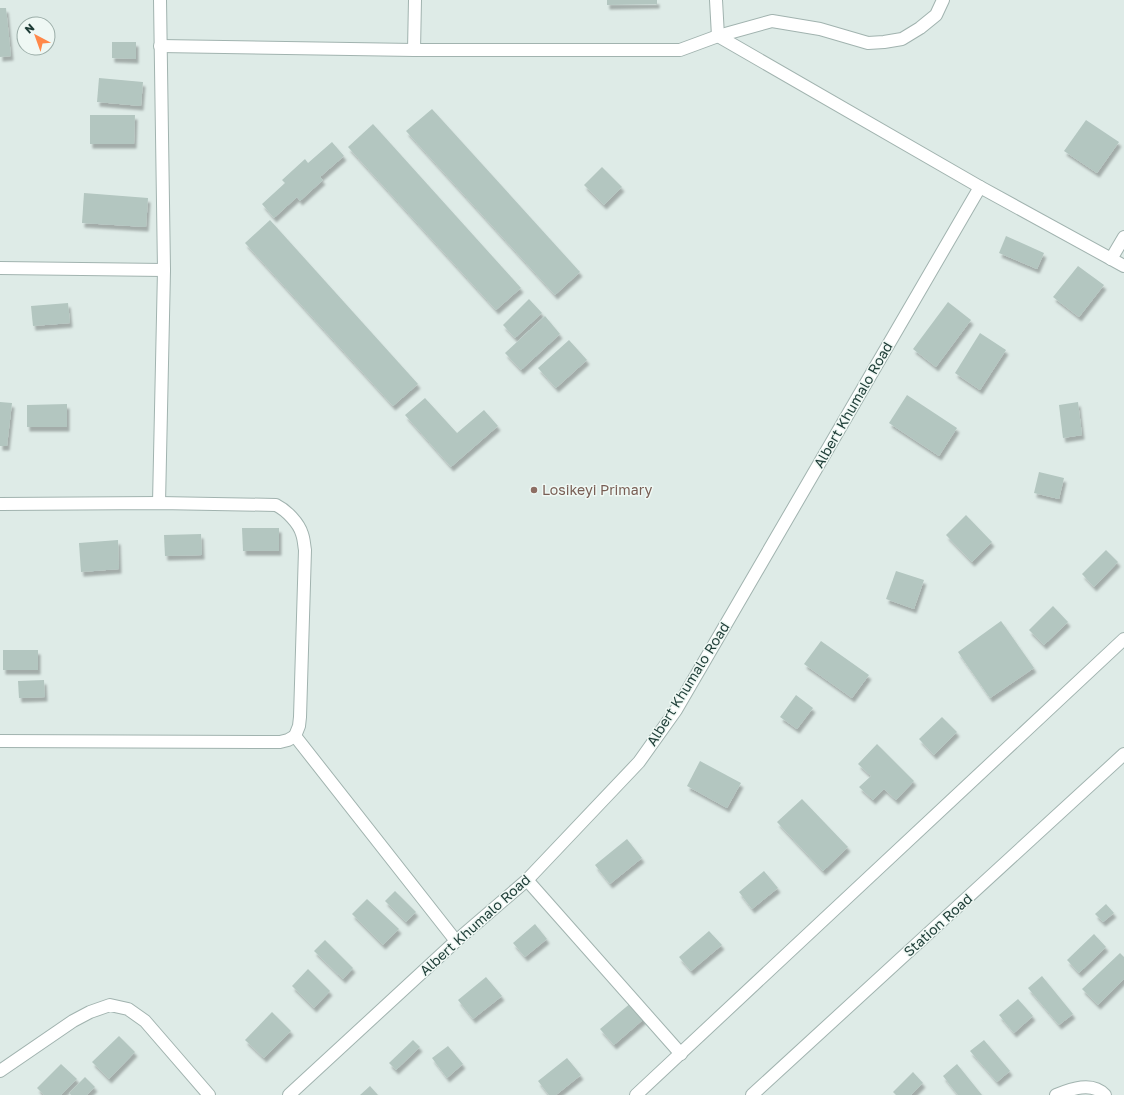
<svg xmlns="http://www.w3.org/2000/svg" width="1124" height="1095" viewBox="0 0 1124 1095" font-family="'Golos Text',sans-serif">
  <style>
    .building { fill: #b3c6c0; filter: url(#shadow) }
    .lines { fill: none; stroke-linecap: round; stroke-linejoin: round }
    .street-casing { stroke: #a1b3af; stroke-width: 14 }
    .street { stroke: #fff; stroke-width: 12 }
    .education-dot { fill: #8d6e63; stroke: #eff8f4; stroke-width: 1.5 }
    .labels { text-anchor: middle; stroke-width: 3; stroke-linejoin: round; paint-order: stroke }
    .street-label { font-size: 14px; fill: #1e3d37; stroke: #eff8f4 }
    .education-label { font-size: 14px; fill: #785e54; stroke: #eff8f4; text-anchor: start }
  </style>
  <defs>
    <filter id="shadow"><feDropShadow dx="2.5" dy="4.5" stdDeviation="1" flood-color="#0004"/></filter>
  </defs>
  <rect width="100%" height="100%" fill="#deebe7"/>
  <g class="building">
    <path d="M607 0H657V4L607 5Z"/>
    <path d="M0 8H6L11 56 0 57Z"/>
    <path d="M112 42H136V59L112 58Z"/>
    <path d="M99 78 143 82 141 106 97 102Z"/>
    <path d="M432 109 580 272 555 295 406 131Z"/>
    <path d="M90 115H135L134 144H90Z"/>
    <path d="M1086 120 1119 142 1097 173 1064 151Z"/>
    <path d="M373 124 521 288 496 310 348 147Z"/>
    <path d="M332 142 344 156 320 177 323 180 300 201 297 197 274 218 262 204 285 183 282 180 305 159 308 163Z"/>
    <path d="M602 167 622 187 604 205 584 185Z"/>
    <path d="M84 193 148 198 146 227 82 223Z"/>
    <path d="M270 220 418 384 393 406 245 243Z"/>
    <path d="M1006 236 1044 253 1037 269 999 253Z"/>
    <path d="M1078 266 1104 285 1079 317 1053 297Z"/>
    <path d="M529 299 542 313 515 338 503 325Z"/>
    <path d="M948 302 971 320 936 367 913 349Z"/>
    <path d="M68 303 70 323 33 326 31 306Z"/>
    <path d="M545 316 560 334 521 370 505 353Z"/>
    <path d="M980 333 1006 350 980 390 955 373Z"/>
    <path d="M569 340 587 360 556 388 538 368Z"/>
    <path d="M907 395 957 428 939 456 889 423Z"/>
    <path d="M425 398 457 433 484 410 498 426 451 467 405 415Z"/>
    <path d="M0 402 12 403 7 446H0Z"/>
    <path d="M1078 402 1082 435 1063 438 1059 405Z"/>
    <path d="M67 404V427H27V405Z"/>
    <path d="M1039 472 1064 478 1059 499 1034 493Z"/>
    <path d="M966 515 992 542 972 562 946 535Z"/>
    <path d="M242 528H279V551H243Z"/>
    <path d="M201 534 202 555 165 556 164 535Z"/>
    <path d="M118 540 119 569 81 572 79 543Z"/>
    <path d="M1106 550 1118 562 1094 587 1082 574Z"/>
    <path d="M896 571 924 580 914 609 886 599Z"/>
    <path d="M1053 606 1068 622 1044 645 1029 630Z"/>
    <path d="M1001 621 1034 668 990 698 958 652Z"/>
    <path d="M821 641 869 675 852 698 804 664Z"/>
    <rect x="3" y="650" width="35" height="20"/>
    <path d="M44 680 45 697 19 698 18 681Z"/>
    <path d="M796 695 813 708 797 729 780 717Z"/>
    <path d="M942 717 957 732 934 755 919 739Z"/>
    <path d="M877 744 914 781 896 800 884 789 873 800 859 787 871 776 858 764Z"/>
    <path d="M700 761 741 783 727 808 687 786Z"/>
    <path d="M802 799 848 847 823 871 777 822Z"/>
    <path d="M627 839 642 858 610 884 595 865Z"/>
    <path d="M764 871 778 888 752 909 739 892Z"/>
    <path d="M395 891 416 912 406 922 385 901Z"/>
    <path d="M367 899 399 929 383 945 352 914Z"/>
    <path d="M1106 904 1114 913 1103 922 1095 914Z"/>
    <path d="M535 924 547 939 525 957 513 943Z"/>
    <path d="M709 931 722 945 691 971 679 957Z"/>
    <path d="M1094 934 1106 947 1079 973 1067 960Z"/>
    <path d="M325 940 353 968 343 979 314 951Z"/>
    <path d="M1120 953 1124 957V979L1098 1005 1082 989Z"/>
    <path d="M308 969 330 991 314 1008 292 986Z"/>
    <path d="M1042 976 1073 1014 1059 1025 1028 988Z"/>
    <path d="M486 977 502 996 473 1019 458 1000Z"/>
    <path d="M1018 999 1033 1016 1014 1033 999 1015Z"/>
    <path d="M632 1002 645 1018 614 1045 600 1029Z"/>
    <path d="M272 1012 291 1031 264 1058 245 1040Z"/>
    <path d="M119 1036 135 1052 109 1079 92 1062Z"/>
    <path d="M413 1040 420 1047 396 1070 389 1063Z"/>
    <path d="M984 1040 1010 1071 997 1082 970 1051Z"/>
    <path d="M448 1046 463 1064 447 1078 432 1058Z"/>
    <path d="M567 1058 581 1075 556 1095H549L538 1081Z"/>
    <path d="M61 1064 77 1079 61 1095H44L37 1088Z"/>
    <path d="M957 1064 982 1095H958L943 1076Z"/>
    <path d="M913 1072 923 1083 911 1095H896L893 1092Z"/>
    <path d="M85 1077 95 1087 87 1095H71L69 1093Z"/>
    <path d="M370 1086 378 1095H360Z"/>
  </g>
  <g class="lines">
    <g class="street-casing">
      <g id="street">
        <path d="M716 0 718 36 980 187 1124 266"/>
        <path d="M160 46 414 50H680L718 36 772 21 820 29 868 43 884 42 902 39 920 28 936 15 943 0"/>
        <path d="M414 50 415 0"/>
        <path d="M1111 259 1124 237"/>
        <path d="M0 268 164 270"/>
        <path d="M159 503 164 270 160 0"/>
        <path d="M0 504 159 503 276 505C286 510 299 523 302 534 304 539 304 545 305 550L300 717 299 726 295 736 456 941"/>
        <path d="M0 741 280 742 288 740 295 736"/>
        <path d="M527 880 681 1054"/>
        <path d="M0 1071 73 1021 90 1012 110 1005 128 1009 145 1021 209 1095"/>
        <path d="M289 1095 456 941 527 880 639 762 676 710 980 187"/>
        <path d="M636 1095 1124 639"/>
        <path d="M752 1095 1124 754"/>
        <path d="M1056 1095C1071 1089 1092 1081 1105 1095"/>
      </g>
    </g>
    <use href="#street" class="street"/>
  </g>
  <circle class="education-dot" cx="534" cy="490" r="4"/>
  <g class="labels">
    <g class="street-label">
      <text transform="translate(853 405) rotate(-60)" y="5">Albert Khumalo Road</text>
      <text transform="translate(688 684) rotate(-58)" y="5">Albert Khumalo Road</text>
      <text transform="translate(475 925) rotate(-42)" y="5">Albert Khumalo Road</text>
      <text transform="translate(938 925) rotate(-42)" y="5">Station Road</text>
    </g>
    <g class="education-label">
      <text x="542" y="495">Losikeyi Primary</text>
    </g>
  </g>
  <g transform="translate(36 36) rotate(319)"><circle r="19" fill="#eff8f4" stroke="#9bada8"/>
  <path d="M0-3L7 15L0 10L-7 15Z" fill="#ff8849"/>
  <text y="-6" font-size="11" font-weight="bold" text-anchor="middle" fill="#1e3d37">N</text>
  </g>
</svg>
